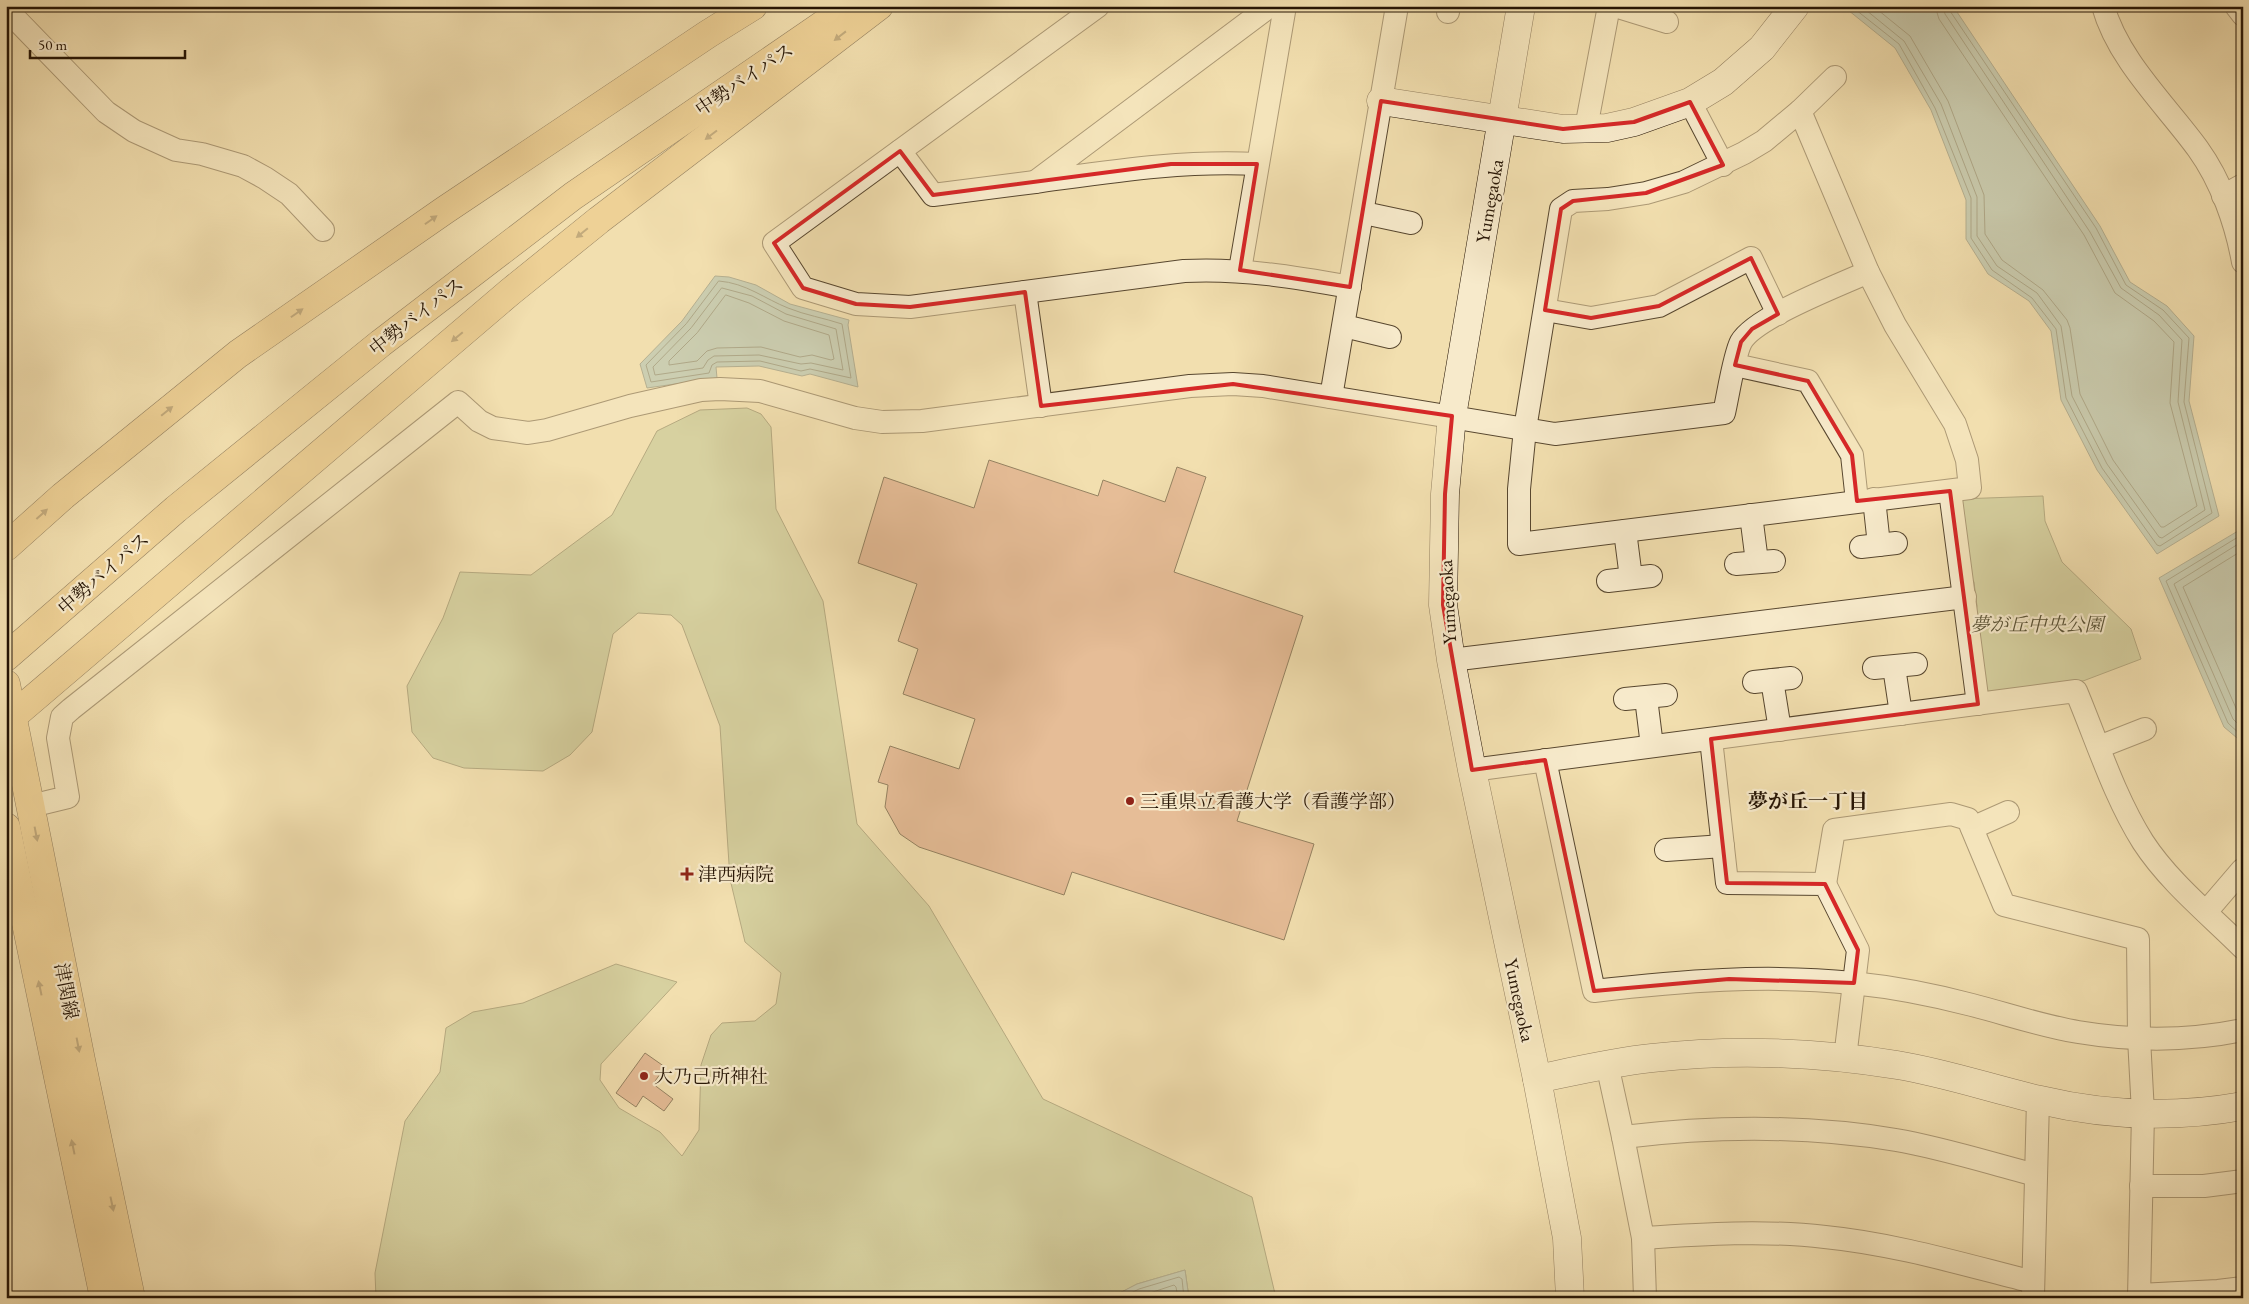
<svg xmlns="http://www.w3.org/2000/svg" width="2249" height="1304" viewBox="0 0 2249 1304" font-family="'EB Garamond','Noto Serif JP',serif">
  <style>
    .green { fill: #b6c28e; stroke: #6e6b49 }
    .water { fill: #9dbbb3; stroke: #6d786d }
    .lines { fill: none; stroke-linecap: round; stroke-linejoin: round }
    .shore { stroke: #61685c; stroke-width: 1 }
    .building { fill: #d7957b; stroke: #251404 }
    .street-casing { stroke: #58472f; stroke-width: 24 }
    .secondary-casing { stroke: #251404; stroke-width: 29 }
    .primary-casing { stroke: #251404; stroke-width: 29 }
    .highway-casing { stroke: #251404; stroke-width: 29 }
    .street { stroke: #f7eacb; stroke-width: 22 }
    .secondary { stroke: #f7eacb; stroke-width: 28 }
    .primary { stroke: #e9c078; stroke-width: 28 }
    .highway { stroke: #e9c078; stroke-width: 28 }
    .oneway { fill: #876a3e }
    .marked { fill: none; stroke: #d62828; stroke-width: 4; stroke-linejoin: round }
    .poi-dot { fill: #8f2418; stroke: #f7eacb; stroke-width: 2 }
    .labels { text-anchor: middle; stroke-width: 4.5; stroke-linejoin: round; paint-order: stroke }
    .street-label { font-size: 19px; fill: #251404; stroke: #f7eacb }
    .park-label { font-size: 19px; font-style: italic; fill: #585134; stroke: #f7eacb }
    .poi-label { font-size: 19px; fill: #251404; stroke: #f7eacb; text-anchor: start }
    .neighbourhood-label { font-size: 20px; font-weight: bold; fill: #251404; stroke: #f7eacb }
  </style>
  <rect width="100%" height="100%" fill="#f2dfaf"/>
  <filter id="stains"><feTurbulence type="fractalNoise" baseFrequency=".004" numOctaves="4"/><feColorMatrix values="0 0 0 0 .2 0 0 0 0 .09 0 0 0 0 .02 0 0 0 .5 -.17"/></filter>
  <radialGradient id="worn" r=".72"><stop offset=".6" stop-color="#630" stop-opacity="0"/><stop offset="1" stop-color="#630" stop-opacity=".3"/></radialGradient>
  <g class="green">
    <path d="M747 408 761 414 771 427 776 509 823 601 857 824 929 906 1043 1099 1252 1197 1276 1298H1189L1185 1270 1137 1284 1110 1298H376L375 1273 405 1121 440 1072 446 1028 473 1012 523 1003 616 964 677 982 601 1064 600 1080 619 1108 660 1132 682 1156 699 1130 701 1065 711 1035 722 1023 755 1021 776 1004 781 973 745 942 730 879 720 726 682 625 671 615 638 613 613 634 592 732 570 755 543 771 464 768 433 758 412 732 407 686 443 618 460 572 531 575 612 515 657 431 700 410Z"/>
    <path d="M2043 496 2045 521 2062 562 2131 629 2141 659 2083 681 1985 694 1974 623 1977 606 1974 582 1966 568 1959 499Z"/>
  </g>
  <g class="water">
    <path d="M1843 6H1953L2100 226 2130 282 2167 306 2194 336 2189 401 2219 516 2157 554 2097 470 2061 400 2051 331 2029 301 1988 274 1966 239V200L1931 110 1895 48Z"/>
    <path d="M715 276 729 277 756 285 790 304 849 320 848 325 858 387 810 374 802 376 759 366 716 367 717 378 647 388 640 364 682 321Z"/>
    <path d="M2243 528V743L2224 727 2159 578Z"/>
    <path d="M1185 1270 1189 1298H1110L1137 1284Z"/>
  </g>
  <g class="lines">
    <g class="shore">
      <path d="M1851 6 1899 44 1935 108 1971 198V238L1992 270 2032 298 2056 329 2066 398 2102 468 2157 545 2160 546 2212 513 2184 402 2189 338 2163 310 2126 285 2096 228 1950 11 1949 6"/>
      <path d="M1861 6 1904 41 1941 104 1977 197V236L1997 266 2037 293 2061 326 2072 396 2107 464 2159 537 2162 538 2205 510 2178 402 2182 340 2159 315 2121 288 2090 232 1945 14 1943 6"/>
      <path d="M1873 6 1910 36 1948 101 1984 195 1985 234 2002 260 2043 290 2067 320 2070 328 2080 394 2113 460 2161 527H2164L2197 506 2170 403 2174 342 2154 321 2115 293 2084 235 1939 19 1935 6"/>
      <path d="M719 281C746 283 765 299 788 308 805 315 824 318 842 324L851 378 810 369 801 371 760 361 717 362 712 365 709 373 651 382 646 365 686 324Z"/>
      <path d="M722 288 752 296 786 314 836 329 843 370 811 363 801 364 759 355 714 356 708 360 703 368 655 375 653 367 691 328Z"/>
      <path d="M726 295 749 303 784 321 829 335 834 359 831 360 812 355 800 357 761 347 717 348 707 351 697 361 669 365V361L697 333Z"/>
      <path d="M2243 534 2166 581 2228 723 2243 737"/>
      <path d="M2243 541 2174 584 2233 719 2243 729"/>
      <path d="M2243 550 2183 587 2239 715 2243 718"/>
      <path d="M1121 1298 1139 1289 1179 1277 1182 1279 1184 1298"/>
      <path d="M1135 1298 1174 1285 1176 1287 1178 1298"/>
    </g>
  </g>
  <g class="building">
    <path d="M989 460 1098 496 1103 480 1165 502 1177 467 1206 477 1174 572 1303 616 1237 821 1314 844 1284 940 1072 872 1064 895 919 847 900 834 885 807 888 785 878 782 890 746 959 769 975 719 903 694 918 649 898 641 917 584 858 563 884 477 974 508Z"/>
    <path d="M645 1053 665 1067 653 1084 673 1099 664 1111 643 1096 636 1107 616 1093Z"/>
  </g>
  <g class="lines">
    <g class="street-casing">
      <g id="street">
        <path d="M1098 6 774 243 803 288 856 304 910 307 1184 271C1241 268 1294 277 1350 287"/>
        <path d="M1615 6 1667 22"/>
        <path d="M2103 6C2118 60 2166 105 2198 149 2221 181 2236 223 2243 262"/>
        <path d="M2236 6 2243 15"/>
        <path d="M6 9 106 112 134 131 176 150 202 154 243 166 265 178 289 194 323 230"/>
        <path d="M1448 12 1449 6"/>
        <path d="M1690 102 1723 165"/>
        <path d="M1800 111 1868 272 1895 325 1955 424 1967 460 1970 488 1519 544V489L1525 429 1561 209 1573 201 1608 199 1646 193 1684 182 1744 153 1764 141Z"/>
        <path d="M1800 111 1835 77"/>
        <path d="M1586 128 1609 6"/>
        <path d="M900 151 933 195 1035 182"/>
        <path d="M1257 164C1182 160 1109 172 1035 182L1270 6"/>
        <path d="M2223 196 2243 185"/>
        <path d="M1364 213 1411 223"/>
        <path d="M1240 270 1285 6"/>
        <path d="M1025 292 1041 406"/>
        <path d="M1545 310 1591 318 1659 306 1751 258 1778 314"/>
        <path d="M1344 326 1390 337"/>
        <path d="M1735 365 1808 381 1852 455 1857 501"/>
        <path d="M1331 397 1397 6"/>
        <path d="M1950 491 1978 704"/>
        <path d="M1874 499 1879 545"/>
        <path d="M1751 515 1757 562"/>
        <path d="M1625 531 1631 578"/>
        <path d="M1861 547 1896 543"/>
        <path d="M1736 564 1774 561"/>
        <path d="M1608 581 1651 576"/>
        <path d="M1451 660 1965 597"/>
        <path d="M1894 667 1901 714"/>
        <path d="M1874 668 1916 664"/>
        <path d="M1772 680 1780 730"/>
        <path d="M1754 682 1791 678"/>
        <path d="M1646 698 1652 746"/>
        <path d="M1625 699 1666 695"/>
        <path d="M1711 739 1727 883 1825 884 1858 950 1845 1058"/>
        <path d="M2099 747 2145 729"/>
        <path d="M1545 760 1594 991C1680 981 1766 974 1853 983 1892 987 1934 995 1972 1005 2007 1014 2042 1026 2078 1032 2132 1041 2189 1041 2243 1030"/>
        <path d="M1472 770 2076 691C2097 741 2114 796 2143 842 2169 882 2209 914 2243 948"/>
        <path d="M31 806 68 797 58 738 62 717 71 709 458 402 479 421 493 428 528 433 547 430 630 406 701 390 720 389 760 391 855 418 882 422 922 421 1190 386 1233 384 1263 386 1555 434 1724 413C1728 396 1734 355 1741 342 1755 317 1840 285 1868 272"/>
        <path d="M1972 828 2008 812"/>
        <path d="M1666 850 1723 846"/>
        <path d="M1825 884 1834 830 1951 814 1968 819 2004 905 2138 939 2139 1038 2143 1113 2139 1298"/>
        <path d="M2206 912 2242 870"/>
        <path d="M1607 1064 1623 1137 1643 1238 1645 1298"/>
        <path d="M1623 1137C1714 1126 1805 1125 1896 1140 1943 1148 1989 1163 2036 1175"/>
        <path d="M2141 1186H2204L2243 1181"/>
        <path d="M1643 1238C1704 1234 1765 1230 1825 1237 1896 1244 1965 1265 2033 1282"/>
        <path d="M2139 1295 2218 1291 2243 1288"/>
        <path d="M2033 1296 2038 1100"/>
      </g>
    </g>
    <g class="secondary-casing">
      <g id="secondary">
        <path d="M1521 6 1452 416 1445 494 1443 605 1451 660 1472 770 1537 1079 1567 1238 1570 1298"/>
        <path d="M1381 101 1563 129 1607 128 1634 122 1690 102 1723 82 1762 48 1795 6"/>
        <path d="M1537 1079C1575 1071 1613 1062 1652 1058 1733 1049 1816 1052 1897 1065 1946 1073 1992 1089 2040 1100 2107 1116 2176 1118 2243 1106"/>
      </g>
    </g>
    <g class="primary-casing">
      <g id="primary">
        <path d="M6 684 81 1060 131 1298"/>
        <path d="M6 827 104 1298"/>
      </g>
    </g>
    <g class="highway-casing">
      <g id="highway">
        <path d="M6 547 63 496 238 354 445 210 708 34 753 6"/>
        <path d="M6 657 176 509 381 343 573 196 850 6"/>
        <path d="M6 722 510 292 599 220 879 6"/>
      </g>
    </g>
    <use href="#street" class="street"/>
    <use href="#secondary" class="secondary"/>
    <use href="#primary" class="primary"/>
    <use href="#highway" class="highway"/>
  </g>
  <defs><path id="oneway-solid" d="M-6-.8H1V-3.2L6.5 0L1 3.2V.8H-6Z" transform="scale(1.25)"/></defs>
  <g class="oneway">
    <use href="#oneway-solid" transform="translate(840 36) rotate(142)"/>
    <use href="#oneway-solid" transform="translate(711 135) rotate(143)"/>
    <use href="#oneway-solid" transform="translate(431 220) rotate(-35)"/>
    <use href="#oneway-solid" transform="translate(582 233) rotate(141)"/>
    <use href="#oneway-solid" transform="translate(297 313) rotate(-35)"/>
    <use href="#oneway-solid" transform="translate(457 337) rotate(140)"/>
    <use href="#oneway-solid" transform="translate(167 411) rotate(-39)"/>
    <use href="#oneway-solid" transform="translate(42 514) rotate(-42)"/>
    <use href="#oneway-solid" transform="translate(36 834) rotate(79)"/>
    <use href="#oneway-solid" transform="translate(40 988) rotate(-102)"/>
    <use href="#oneway-solid" transform="translate(78 1045) rotate(79)"/>
    <use href="#oneway-solid" transform="translate(73 1147) rotate(-102)"/>
    <use href="#oneway-solid" transform="translate(112 1204) rotate(78)"/>
  </g>
  <path d="M0 0H2249V1304H0ZM1381 101 1563 129 1634 122 1690 102 1723 165 1646 193 1573 201 1561 209 1545 310 1591 318 1659 306 1751 258 1778 314 1752 329 1741 342 1735 365 1808 381 1852 455 1857 501 1950 491 1978 704 1711 739 1727 883 1825 884 1858 950 1854 983 1729 979 1594 991 1545 760 1472 770 1443 605 1445 494 1452 416 1233 384 1041 406 1025 292 910 307 856 304 803 288 774 243 900 151 933 195 1171 164H1257L1240 270 1350 287Z" fill="#f2dfaf" fill-opacity=".55" fill-rule="evenodd"/>
  <path class="marked" d="M1381 101 1563 129 1634 122 1690 102 1723 165 1646 193 1573 201 1561 209 1545 310 1591 318 1659 306 1751 258 1778 314 1752 329 1741 342 1735 365 1808 381 1852 455 1857 501 1950 491 1978 704 1711 739 1727 883 1825 884 1858 950 1854 983 1729 979 1594 991 1545 760 1472 770 1443 605 1445 494 1452 416 1233 384 1041 406 1025 292 910 307 856 304 803 288 774 243 900 151 933 195 1171 164H1257L1240 270 1350 287Z"/>
  <g class="poi-dot">
    <circle cx="1130" cy="801" r="5"/>
    <path d="M684.5 866.5h5v5h5v5h-5v5h-5v-5h-5v-5h5z"/>
    <circle cx="644" cy="1076" r="5"/>
  </g>
  <g class="labels">
    <g class="street-label">
      <text transform="translate(744 79) rotate(-34)" y="7">中勢バイパス</text>
      <text transform="translate(1489 201) rotate(-80)" y="7">Yumegaoka</text>
      <text transform="translate(416 316) rotate(-38)" y="7">中勢バイパス</text>
      <text transform="translate(103 573) rotate(-41)" y="7">中勢バイパス</text>
      <text transform="translate(1447 602) rotate(-93)" y="7">Yumegaoka</text>
      <text transform="translate(67 991) rotate(79)" y="7">津関線</text>
      <text transform="translate(1520 1000) rotate(78)" y="7">Yumegaoka</text>
    </g>
    <g class="park-label">
      <text x="2037" y="631">夢が丘中央公園</text>
    </g>
    <g class="poi-label">
      <text x="1140" y="808">三重県立看護大学（看護学部）</text>
      <text x="698" y="881">津西病院</text>
      <text x="654" y="1083">大乃己所神社</text>
    </g>
    <g class="neighbourhood-label">
      <text x="1808" y="808">夢が丘一丁目</text>
    </g>
  </g>
  <rect width="2249" height="1304" fill="none" stroke="#f2dfaf" stroke-width="25"/>
  <rect x="8" y="8" width="2234" height="1289" fill="none" stroke="#251404" stroke-width="2.5"/>
  <rect x="12" y="12" width="2224" height="1279" fill="none" stroke="#251404"/>
  <path d="M30 50v8h155v-8" fill="none" stroke="#251404" stroke-width="2.5"/>
  <text x="38" y="50" font-size="15" fill="#251404" stroke="#f7eacb" stroke-width="4" paint-order="stroke">50 m</text>
  <rect width="100%" height="100%" filter="url(#stains)"/>
  <rect width="100%" height="100%" fill="url(#worn)"/>
</svg>
